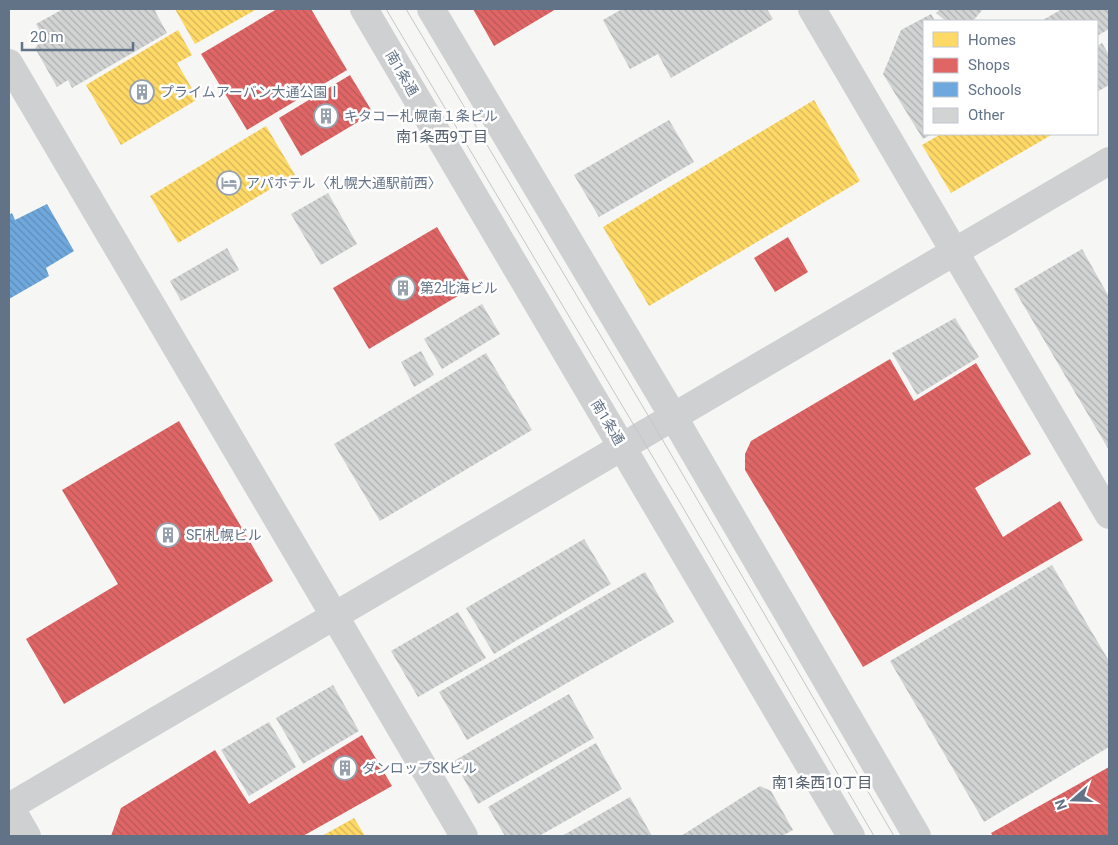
<svg xmlns="http://www.w3.org/2000/svg" width="1118" height="845" viewBox="0 0 1118 845" font-family="Roboto,'Noto Sans JP',sans-serif">
  <style>
    .homes { fill: url(#homes-back-hatch) }
    .shops { fill: url(#shops-back-hatch) }
    .schools { fill: url(#schools-back-hatch) }
    .building { fill: url(#building-back-hatch) }
    .lines { fill: none; stroke-linecap: round; stroke-linejoin: round }
    .minor { stroke: #cfd0d1; stroke-width: 28 }
    .tram { stroke: #c5c6c7; stroke-width: 1 }
    .labels { text-anchor: middle; stroke-width: 5; stroke-linejoin: round; paint-order: stroke }
    .street-label { font-size: 14px; fill: #637387; stroke: #fff }
    .poi-label { font-size: 14px; fill: #637387; stroke: #fff; text-anchor: start }
    .neighbourhood-label { font-size: 15px; fill: #525d6b; stroke: #fff }
  </style>
  <defs>
    <pattern id="homes-back-hatch" width="6" height="6" patternUnits="userSpaceOnUse" patternTransform="scale(1.25)"><rect width="6" height="6" fill="#ffd966"/><path d="M-1 5l2 2M0 0l6 6M5-1l2 2" fill="none" stroke="#d2b45a"/></pattern>
    <pattern id="shops-back-hatch" width="6" height="6" patternUnits="userSpaceOnUse" patternTransform="scale(1.25)"><rect width="6" height="6" fill="#e06666"/><path d="M-1 5l2 2M0 0l6 6M5-1l2 2" fill="none" stroke="#b9585a"/></pattern>
    <pattern id="schools-back-hatch" width="6" height="6" patternUnits="userSpaceOnUse" patternTransform="scale(1.25)"><rect width="6" height="6" fill="#6fa8dc"/><path d="M-1 5l2 2M0 0l6 6M5-1l2 2" fill="none" stroke="#5f8db8"/></pattern>
    <pattern id="building-back-hatch" width="6" height="6" patternUnits="userSpaceOnUse" patternTransform="scale(1.25)"><rect width="6" height="6" fill="#d2d3d3"/><path d="M-1 5l2 2M0 0l6 6M5-1l2 2" fill="none" stroke="#aeb0b1"/></pattern>
  </defs>
  <rect width="100%" height="100%" fill="#f6f6f4"/>
  <g class="homes">
    <path d="M175 9H257L195 44Z"/>
    <path d="M178 30 192 55 177 63 198 99 121 145 86 85Z"/>
    <path d="M814 100 860 181 649 306 603 227Z"/>
    <path d="M266 126 295 175 178 243 150 196Z"/>
    <path d="M941 134H1053L951 193 922 145Z"/>
    <path d="M354 818 365 836H322Z"/>
  </g>
  <g class="shops">
    <path d="M277 9H311L347 70 247 130 201 54Z"/>
    <path d="M473 9H556L494 46Z"/>
    <path d="M350 75 373 113 301 156 279 118Z"/>
    <path d="M437 227 473 287 369 349 333 288Z"/>
    <path d="M788 237 808 272 775 292 754 258Z"/>
    <path d="M890 359 914 401 976 363 1031 454 975 488 1003 537 1060 501 1083 540 863 667 745 470V454L751 441Z"/>
    <path d="M179 421 273 581 64 704 26 639 118 584 62 490Z"/>
    <path d="M362 735 392 786 303 836H111L121 808 215 750 249 804Z"/>
    <path d="M1109 767V836H993L991 833Z"/>
  </g>
  <path class="schools" d="M47 204 74 251 46 268 49 276 9 299V215L12 213 15 220Z"/>
  <g class="building">
    <path d="M63 9H159L155 11 167 33 72 88 68 80 57 87 35 48 44 38 36 24Z"/>
    <path d="M622 9H767L773 19 671 78 658 54 630 69 603 20Z"/>
    <path d="M940 9H983L973 21H946L936 13Z"/>
    <path d="M1062 9H1109V29L1097 36V21H1041Z"/>
    <path d="M931 14 935 21H924V134H932L923 139 883 74 901 30Z"/>
    <path d="M1102 43 1109 55V85L1097 92V46Z"/>
    <path d="M669 120 694 162 599 217 574 175Z"/>
    <path d="M328 193 357 244 321 265 291 214Z"/>
    <path d="M227 248 239 270 181 301 170 281Z"/>
    <path d="M1082 249 1109 297V450L1014 289Z"/>
    <path d="M482 304 500 334 442 369 424 339Z"/>
    <path d="M955 318 979 357 917 395 892 353Z"/>
    <path d="M421 351 434 375 414 387 401 362Z"/>
    <path d="M486 353 532 430 380 521 334 444Z"/>
    <path d="M584 539 611 584 494 654 466 608Z"/>
    <path d="M1052 565 1109 661V747L984 822 890 661Z"/>
    <path d="M645 572 674 622 467 740 439 692Z"/>
    <path d="M458 612 486 658 418 697 391 651Z"/>
    <path d="M333 685 359 731 303 764 276 718Z"/>
    <path d="M569 694 594 738 478 804 454 761Z"/>
    <path d="M269 722 296 767 249 796 221 750Z"/>
    <path d="M596 743 622 789 539 836H505L488 807Z"/>
    <path d="M760 786 771 791 793 830 782 836H681Z"/>
    <path d="M630 797 652 836H562Z"/>
  </g>
  <g class="lines">
    <g class="minor">
      <path d="M364 9 851 836"/>
      <path d="M431 9 673 416 917 836"/>
      <path d="M812 9 1109 515"/>
      <path d="M9 63 464 836"/>
      <path d="M9 805 27 836"/>
      <path d="M9 807 1109 161"/>
    </g>
    <g class="tram">
      <path d="M386 9 682 506 874 836"/>
      <path d="M406 9 655 427 894 836"/>
    </g>
  </g>
  <defs>
    <g id="building-ring" transform="scale(1.25)"><circle r="9.5" fill="#fff" stroke="#96a1ad" stroke-width="1.5"/><path d="M-4-6H4V6H1V3H-1V6H-4ZM-2.5-4.3h1.7v1.8h-1.7ZM.8-4.3h1.7v1.8H.8ZM-2.5-1h1.7V.8h-1.7ZM.8-1h1.7V.8H.8Z" fill="#96a1ad"/></g>
    <g id="hotel-ring" transform="scale(1.25)"><circle r="9.5" fill="#fff" stroke="#96a1ad" stroke-width="1.5"/><path d="M-6-4.5h1.5V1H6V5H4.5V3h-9V5H-6ZM-4 0a1.8 1.8 0 1 1 3.6 0ZM.5 0V-2.5h3Q6-2.5 6 0Z" fill="#96a1ad"/></g>
  </defs>
  <g fill-rule="evenodd">
    <use href="#building-ring" x="142" y="92"/>
    <use href="#building-ring" x="326" y="116"/>
    <use href="#hotel-ring" x="229" y="183"/>
    <use href="#building-ring" x="403" y="288"/>
    <use href="#building-ring" x="168" y="535"/>
    <use href="#building-ring" x="345" y="768"/>
  </g>
  <g class="labels">
    <g class="street-label">
      <text transform="translate(402 73) rotate(60)" y="5">南1条通</text>
      <text transform="translate(608 422) rotate(59)" y="5">南1条通</text>
    </g>
    <g class="poi-label">
      <text x="160" y="97">プライムアーバン大通公園Ⅰ</text>
      <text x="344" y="121">キタコー札幌南１条ビル</text>
      <text x="246" y="188">アパホテル〈札幌大通駅前西〉</text>
      <text x="420" y="293">第2北海ビル</text>
      <text x="186" y="540">SFI札幌ビル</text>
      <text x="362" y="773">ダンロップSKビル</text>
    </g>
    <g class="neighbourhood-label">
      <text x="442" y="142">南1条西9丁目</text>
      <text x="822" y="788">南1条西10丁目</text>
    </g>
  </g>
  <rect width="1118" height="845" fill="none" stroke="#637387" stroke-width="20"/>
  <rect x="923" y="20" width="175" height="115" fill="#ffffff" stroke="#c1c7cf"/>
  <rect x="933" y="32" width="25" height="15" fill="#ffd966" stroke="#c1c7cf"/>
  <text x="968" y="45" font-size="15" fill="#637387">Homes</text>
  <rect x="933" y="58" width="25" height="15" fill="#e06666" stroke="#c1c7cf"/>
  <text x="968" y="70" font-size="15" fill="#637387">Shops</text>
  <rect x="933" y="82" width="25" height="15" fill="#6fa8dc" stroke="#c1c7cf"/>
  <text x="968" y="95" font-size="15" fill="#637387">Schools</text>
  <rect x="933" y="108" width="25" height="15" fill="#d2d3d3" stroke="#c1c7cf"/>
  <text x="968" y="120" font-size="15" fill="#637387">Other</text>
  <g transform="translate(1073 800) rotate(250)" stroke="#ffffff" stroke-width="4" paint-order="stroke">
  <path d="M0-4L9 19L0 12L-9 19Z" fill="#637387"/>
  <text y="-8" font-size="14" font-weight="bold" text-anchor="middle" fill="#637387">N</text>
  </g>
  <path d="M22 42v8h111v-8" fill="none" stroke="#637387" stroke-width="2.5"/>
  <text x="30" y="42" font-size="15" fill="#637387" stroke="#ffffff" stroke-width="4" paint-order="stroke">20 m</text>
</svg>
